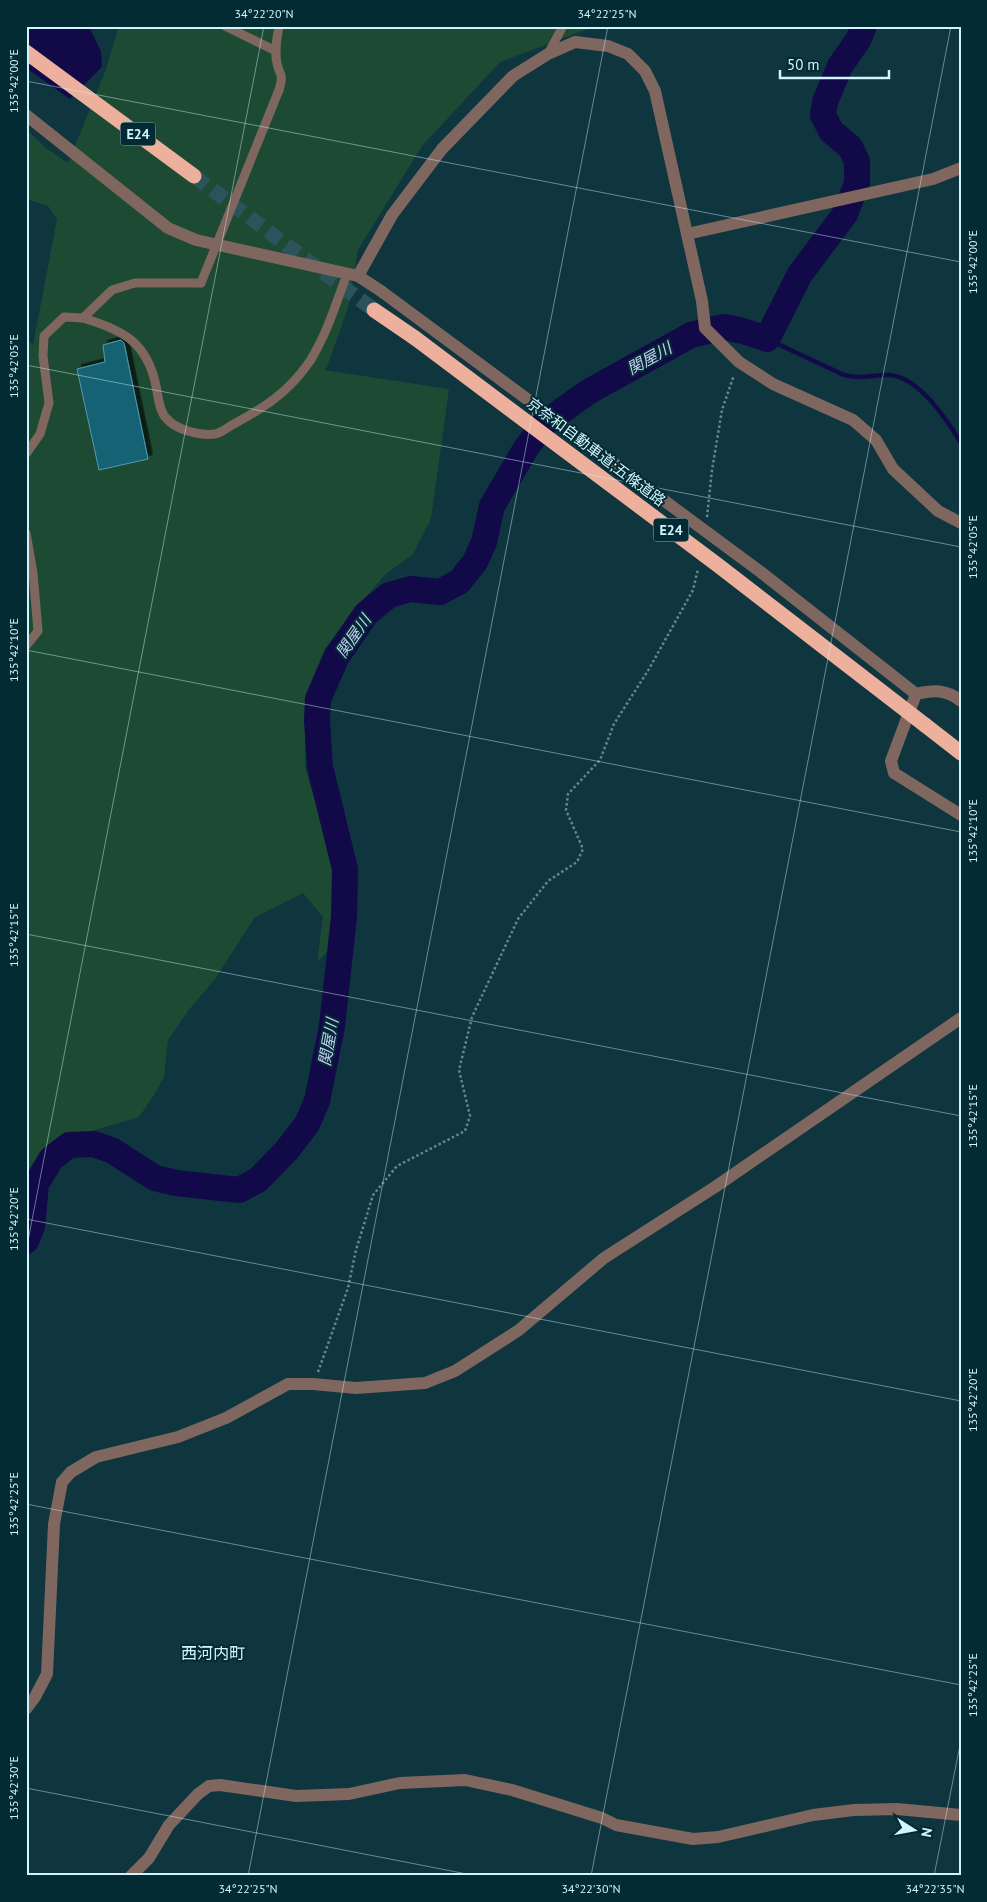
<svg xmlns="http://www.w3.org/2000/svg" width="987" height="1902" viewBox="0 0 987 1902" font-family="'PT Sans','Noto Sans JP',sans-serif">
  <style>
    .green { fill: #1d4a32 }
    .water { fill: #120a48 }
    .lines { fill: none; stroke-linecap: round; stroke-linejoin: round }
    .stream { stroke: #120a48; stroke-width: 4.5 }
    .river { stroke: #120a48; stroke-width: 26 }
    .building { fill: #146274; stroke: #549aad; filter: url(#shadow) }
    .motorway-tunnel { stroke: #2c525c; stroke-width: 15; stroke-dasharray: 15 8; stroke-linecap: butt }
    .path { stroke: #638791; stroke-width: 2.5; stroke-dasharray: 2.5 2.5; stroke-linecap: butt }
    .service { stroke: #7f665f; stroke-width: 9 }
    .minor { stroke: #7f665f; stroke-width: 12 }
    .tertiary { stroke: #7f665f; stroke-width: 12 }
    .motorway { stroke: #ecb09d; stroke-width: 15 }
    .service-bridge { stroke: #7f665f; stroke-width: 9 }
    .tertiary-bridge { stroke: #7f665f; stroke-width: 12 }
    .motorway-bridge { stroke: #ecb09d; stroke-width: 15 }
    .ticks { fill: none; stroke: #d3f4ff; stroke-width: 1; stroke-opacity: 0.45 }
    .labels { text-anchor: middle; stroke-width: 4; stroke-linejoin: round; paint-order: stroke }
    .shield { fill: #032b34; stroke: #95b8c2; stroke-width: 1 }
    .shield-label { font-size: 14px; font-weight: bold; fill: #d3f4ff }
    .street-label { font-size: 15px; fill: #d3f4ff; stroke: #032b34 }
    .water-label { font-size: 16px; font-style: italic; fill: #c5ccf3; stroke: #032b34 }
    .neighbourhood-label { font-size: 16px; fill: #d3f4ff; stroke: #032b34 }
    .neatline { fill: none; stroke: #d3f4ff; stroke-width: 2 }
    .ticks-label { font-size: 12px; text-anchor: middle; fill: #d3f4ff }
  </style>
  <defs>
    <filter id="shadow"><feDropShadow dx="4.5" dy="-4.5" stdDeviation="0" flood-color="#0009"/></filter>
  </defs>
  <rect width="100%" height="100%" fill="#0f353f"/>
  <path class="green" d="M119 26H596L500 62 422 146 358 250 348 308 327 367 324 370 449 389 431 519 413 554 386 574 357 607 324 650 308 689 305 720V767L334 867 335 915 333 946 317 962 323 917 303 893 255 917 215 979 188 1011 168 1040 164 1077 154 1095 139 1117 78 1135 47 1150 32 1175 26 1205V338L33 345 57 219 48 206 26 199V129L46 148 68 163 105 72Z"/>
  <path class="water" d="M26 26H89L101 52 102 67 70 99 26 68Z"/>
  <g class="lines">
    <path class="stream" d="M767 339 844 375C864 380 873 374 890 375 920 378 947 420 961 443"/>
    <path class="river" d="M26 1241 32 1227 36 1184 51 1159 69 1145 94 1144 113 1151 155 1178 176 1183 239 1190 258 1180 287 1150 307 1124 317 1101 332 1026 344 917 345 869 320 767 317 720 318 699 337 656 366 614 389 595 411 589 440 592 459 582 475 562 484 542 492 506 526 448 545 423 588 392 691 335 724 327 743 331 767 339 800 274 845 214 857 183V161L850 147 831 131 823 115 825 102 840 66 858 40 864 26"/>
  </g>
  <path class="building" d="M121 340 124 343 148 459 99 470 77 369 105 362 103 345Z"/>
  <g class="lines">
    <path class="motorway-tunnel" d="M194 176 374 310"/>
    <g class="path">
      <path d="M707 517 712 470 722 410 734 375"/>
      <path d="M318 1372 348 1288 356 1250 373 1195 397 1166 465 1131 470 1116 459 1070 472 1017 518 919 548 881 577 862 583 849 566 810 568 794 600 760 614 724 649 669 693 590 698 569"/>
    </g>
    <g class="service">
      <path d="M225 26 276 51"/>
      <path d="M548 54 563 26"/>
      <path d="M279 90C284 72 280 78 277 63 274 51 277 38 279 26"/>
      <path d="M201 283H135L112 290 83 318C123 330 147 342 156 386 158 395 159 411 166 418 176 430 200 436 215 434 221 433 227 428 232 425 264 408 289 392 310 361 327 334 336 303 347 274"/>
      <path d="M26 454 40 434 49 403 43 356 44 336 64 317 83 318"/>
      <path d="M26 533 33 573 38 631 26 646"/>
    </g>
    <g class="minor">
      <path d="M687 234 933 179 961 168"/>
      <path d="M358 276 392 215 442 149 513 76 548 54 575 42 608 46 628 54 645 71 655 91 702 301 705 328 739 362 773 384 853 420 876 440 893 469 938 511 961 523"/>
      <path d="M961 701C946 689 933 690 916 694L891 761 894 773 961 815"/>
      <path d="M26 1709 35 1697 47 1674 54 1524 62 1482 71 1472 96 1457 178 1437 226 1418 288 1384H313L356 1388 425 1383 455 1371 519 1330 604 1258 715 1187 961 1018"/>
      <path d="M131 1876 149 1858 169 1825 198 1794 209 1786 220 1785 296 1796 349 1794 400 1783 465 1780 512 1790 602 1818 616 1825 693 1839 718 1837 813 1815 854 1810 897 1809 961 1815"/>
    </g>
    <g class="tertiary">
      <path d="M26 115 168 228 196 240 358 276 381 291"/>
      <path d="M762 573 916 694"/>
    </g>
    <g class="motorway">
      <path d="M26 52 194 176"/>
      <path d="M374 310 415 338"/>
      <path d="M925 725 961 753"/>
    </g>
    <path class="service-bridge" d="M201 283 279 90"/>
    <path class="tertiary-bridge" d="M381 291 762 573"/>
    <path class="motorway-bridge" d="M415 338 719 566 925 725"/>
  </g>
  <path class="ticks" d="M26 81 961 262M26 365 961 547M26 650 961 832M26 934 961 1116M26 1219 961 1401M26 1251 264 26M26 1504 961 1685M26 1788 477 1876M248 1876 608 26M591 1876 951 26M934 1876 961 1740"/>
  <g class="labels">
    <g class="shield">
      <rect x="120.5" y="122.5" width="35" height="23" rx="4"/>
      <rect x="653.5" y="518.5" width="35" height="23" rx="4"/>
    </g>
    <g class="shield-label">
      <text x="138" y="139">E24</text>
      <text x="671" y="535">E24</text>
    </g>
    <g class="street-label">
      <text transform="translate(596 452) rotate(37)" y="5">京奈和自動車道;五條道路</text>
    </g>
    <g class="water-label">
      <text transform="translate(649 358) rotate(-29)" y="6">関屋川</text>
      <text transform="translate(353 636) rotate(-55)" y="6">関屋川</text>
      <text transform="translate(328 1042) rotate(-80)" y="6">関屋川</text>
    </g>
    <g class="neighbourhood-label">
      <text x="213" y="1659">西河内町</text>
    </g>
  </g>
  <rect width="987" height="1902" fill="none" stroke="#032b34" stroke-width="55"/>
  <g transform="translate(914 1830) rotate(101)" stroke="#032b34" stroke-width="4" paint-order="stroke">
  <path d="M0-4L9 19L0 12L-9 19Z" fill="#d3f4ff"/>
  <text y="-8" font-size="14" font-weight="bold" text-anchor="middle" fill="#d3f4ff">N</text>
  </g>
  <path d="M780 70v8h109v-8" fill="none" stroke="#d3f4ff" stroke-width="2.5"/>
  <text x="787" y="70" font-size="15" fill="#d3f4ff" stroke="#032b34" stroke-width="4" paint-order="stroke">50 m</text>
  <rect x="28" y="28" width="932" height="1846" class="neatline"/>
  <g class="ticks-label">
    <text x="264" y="18">34°22'20"N</text>
    <text x="607" y="18">34°22'25"N</text>
    <text transform="translate(14 81) rotate(-90)" y="4">135°42'00"E</text>
    <text transform="translate(973 262) rotate(-90)" y="4">135°42'00"E</text>
    <text transform="translate(14 366) rotate(-90)" y="4">135°42'05"E</text>
    <text transform="translate(973 547) rotate(-90)" y="4">135°42'05"E</text>
    <text transform="translate(14 650) rotate(-90)" y="4">135°42'10"E</text>
    <text transform="translate(973 831) rotate(-90)" y="4">135°42'10"E</text>
    <text transform="translate(14 935) rotate(-90)" y="4">135°42'15"E</text>
    <text transform="translate(973 1116) rotate(-90)" y="4">135°42'15"E</text>
    <text transform="translate(14 1219) rotate(-90)" y="4">135°42'20"E</text>
    <text transform="translate(973 1400) rotate(-90)" y="4">135°42'20"E</text>
    <text transform="translate(14 1504) rotate(-90)" y="4">135°42'25"E</text>
    <text transform="translate(973 1685) rotate(-90)" y="4">135°42'25"E</text>
    <text transform="translate(14 1788) rotate(-90)" y="4">135°42'30"E</text>
    <text x="248" y="1893">34°22'25"N</text>
    <text x="591" y="1893">34°22'30"N</text>
    <text x="935" y="1893">34°22'35"N</text>
  </g>
</svg>
